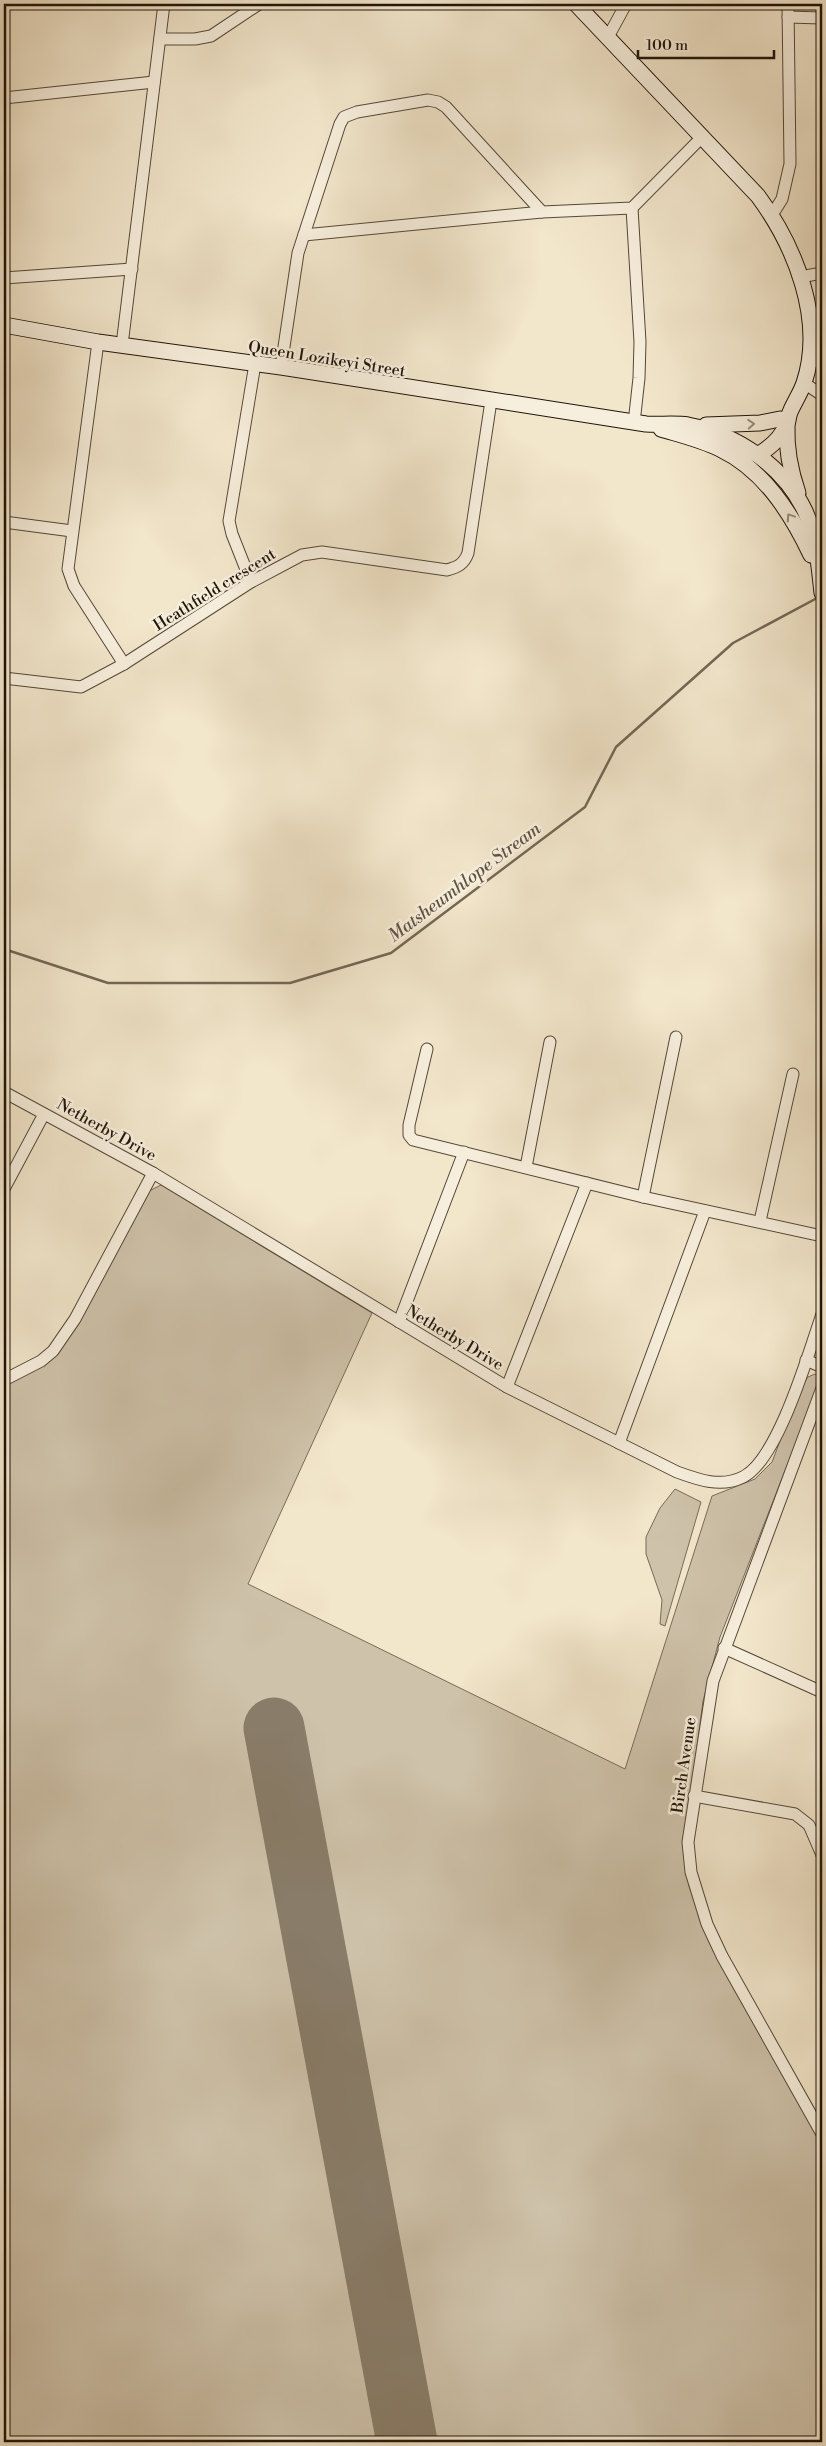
<svg xmlns="http://www.w3.org/2000/svg" width="826" height="2446" viewBox="0 0 826 2446" font-family="'Libre Bodoni',serif">
  <style>
    .green { fill: #cec2aa; stroke: #776b5a }
    .lines { fill: none; stroke-linecap: round; stroke-linejoin: round }
    .stream { stroke: #736756; stroke-width: 2.5 }
    .runway { stroke: #897d6a; stroke-width: 61 }
    .street-casing { stroke: #54483a; stroke-width: 13 }
    .secondary-casing { stroke: #201409; stroke-width: 17 }
    .street { stroke: #f7efdd; stroke-width: 11 }
    .secondary { stroke: #f7efdd; stroke-width: 15 }
    .oneway { stroke: #968c7e }
    .labels { text-anchor: middle; stroke-width: 5; stroke-linejoin: round; paint-order: stroke }
    .street-label { font-size: 16px; fill: #201409; stroke: #f7efdd }
    .water-label { font-size: 18px; font-style: italic; fill: #5f5343; stroke: #f7efdd }
  </style>
  <rect width="100%" height="100%" fill="#f2e6cb"/>
  <filter id="stains"><feTurbulence type="fractalNoise" baseFrequency=".004" numOctaves="4"/><feColorMatrix values="0 0 0 0 .2 0 0 0 0 .09 0 0 0 0 .02 0 0 0 .5 -.17"/></filter>
  <radialGradient id="worn" r=".72"><stop offset=".6" stop-color="#630" stop-opacity="0"/><stop offset="1" stop-color="#630" stop-opacity=".3"/></radialGradient>
  <g class="green">
    <path d="M161 1185 372 1313 248 1584 625 1769 712 1496 755 1479 772 1462 801 1386 808 1377 815 1374 820 1377V1381L720 1637 703 1701 684 1846 689 1886 712 1947 822 2144V2442H4V1384L42 1364 149 1191Z"/>
    <path d="M675 1489 701 1502 665 1626 660 1624 662 1600 646 1554V1537L660 1508Z"/>
  </g>
  <g class="lines">
    <path class="stream" d="M4 949 108 983H290L391 953 585 807 616 747 733 643 819 597"/>
    <path class="runway" d="M274 1728 407 2442"/>
    <g class="street-casing">
      <g id="street">
        <path d="M788 17 822 18"/>
        <path d="M608 37 626 4"/>
        <path d="M160 39H195L211 36 259 4"/>
        <path d="M4 98 154 82"/>
        <path d="M632 208 640 342 639 378 634 423"/>
        <path d="M772 215 782 199 790 164 788 4"/>
        <path d="M304 235 542 212 632 208 703 136"/>
        <path d="M800 277 822 273"/>
        <path d="M4 278 132 269"/>
        <path d="M98 342 68 569 74 586 124 664"/>
        <path d="M122 345 164 4"/>
        <path d="M281 367 298 253 340 124 344 117 357 112 428 100 438 102 446 107 542 212"/>
        <path d="M804 383 822 395"/>
        <path d="M4 522 72 531"/>
        <path d="M251 582 232 534 229 521 255 364"/>
        <path d="M4 678 81 687 124 664 251 582 302 555 322 552 447 570C458 567 464 564 468 553L491 401"/>
        <path d="M427 1049 409 1125V1135L413 1140 643 1197 822 1236"/>
        <path d="M4 1092 153 1173 507 1387 677 1472C699 1480 721 1488 743 1477 778 1460 809 1352 822 1314"/>
        <path d="M526 1167 550 1042"/>
        <path d="M4 1189 44 1114"/>
        <path d="M643 1197 676 1037"/>
        <path d="M760 1221 793 1074"/>
        <path d="M399 1322 464 1152"/>
        <path d="M806 1360 822 1367"/>
        <path d="M4 1380 41 1361 53 1351 75 1319 153 1173"/>
        <path d="M507 1387 587 1183"/>
        <path d="M822 1388 713 1681 688 1842 691 1872 707 1924 722 1956 822 2134"/>
        <path d="M619 1443 705 1211"/>
        <path d="M724 1648 822 1692"/>
        <path d="M694 1796 795 1814 809 1825 822 1855"/>
      </g>
    </g>
    <g class="secondary-casing">
      <g id="secondary">
        <path d="M576 4 758 196C795 246 825 320 804 383 801 392 795 401 791 410 788 415 789 420 787 424 781 438 771 447 759 454L721 449"/>
        <path d="M4 325 98 342 281 367 646 424C659 425 675 423 688 425 736 434 783 465 805 511 817 537 819 566 822 593"/>
        <path d="M706 425 760 423 780 419"/>
        <path d="M787 425C786 450 790 470 798 493"/>
        <path d="M661 429C681 435 702 440 720 449 764 470 791 513 811 555"/>
      </g>
    </g>
    <use href="#street" class="street"/>
    <use href="#secondary" class="secondary"/>
  </g>
  <defs><path id="oneway-chevron" d="M-2-3.5L2.5 0L-2 3.5" fill="none" stroke-width="1.6" stroke-linecap="round" stroke-linejoin="round" transform="scale(1.25)"/></defs>
  <g class="oneway">
    <use href="#oneway-chevron" transform="translate(751 424) rotate(-4)"/>
    <use href="#oneway-chevron" transform="translate(790 517) rotate(-124)"/>
  </g>
  <g class="labels">
    <g class="street-label">
      <text transform="translate(327 358) rotate(9)" y="6">Queen Lozikeyi Street</text>
      <text transform="translate(214 589) rotate(-32)" y="6">Heathfield crescent</text>
      <text transform="translate(107 1129) rotate(29)" y="6">Netherby Drive</text>
      <text transform="translate(455 1337) rotate(31)" y="6">Netherby Drive</text>
      <text transform="translate(683 1765) rotate(-82)" y="6">Birch Avenue</text>
    </g>
    <g class="water-label">
      <text transform="translate(464 882) rotate(-37)" y="6">Matsheumhlope Stream</text>
    </g>
  </g>
  <rect width="826" height="2446" fill="none" stroke="#f2e6cb" stroke-width="20"/>
  <rect x="5" y="5" width="816" height="2436" fill="none" stroke="#201409" stroke-width="2.5"/>
  <rect x="10" y="10" width="806" height="2426" fill="none" stroke="#201409"/>
  <path d="M638 50v8h136v-8" fill="none" stroke="#201409" stroke-width="2.5"/>
  <text x="646" y="50" font-size="15" fill="#201409" stroke="#f7efdd" stroke-width="4" paint-order="stroke">100 m</text>
  <rect width="100%" height="100%" filter="url(#stains)"/>
  <rect width="100%" height="100%" fill="url(#worn)"/>
</svg>
